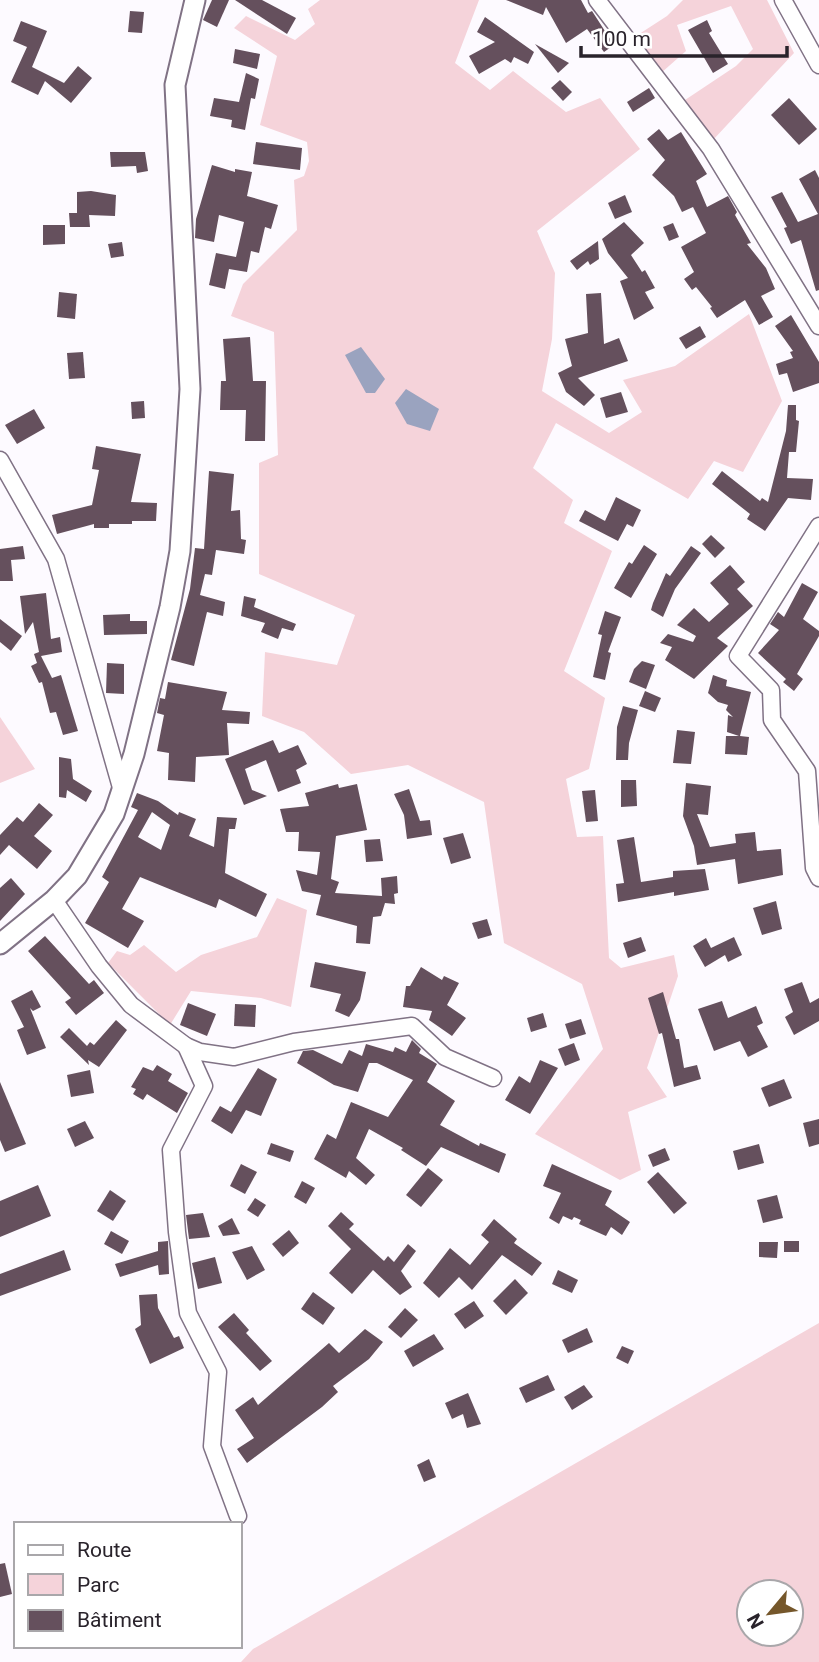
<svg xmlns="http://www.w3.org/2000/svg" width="819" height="1662" viewBox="0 0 819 1662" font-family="Roboto,sans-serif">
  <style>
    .green { fill: #f5d3da; fill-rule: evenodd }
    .water { fill: #9aa3bf }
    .building { fill: #65505d; fill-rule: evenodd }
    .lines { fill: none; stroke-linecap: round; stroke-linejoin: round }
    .minor-casing { stroke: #807285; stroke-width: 19 }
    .major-casing { stroke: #807285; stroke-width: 23 }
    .minor { stroke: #fff; stroke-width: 16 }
    .major { stroke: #fff; stroke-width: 19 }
  </style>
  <rect width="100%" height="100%" fill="#fdfaff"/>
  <g class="green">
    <path d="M320 0H479L455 63 490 90 513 71 566 112 600 98 640 149 537 231 555 273 552 339 542 391 609 433 642 412 623 380 675 366 749 314 782 401 743 472 714 461 688 499 556 423 533 468 573 500 564 523 612 551 564 671 605 698 589 769 566 779 577 837 603 836 609 958 621 968 674 955 678 976 647 1068 667 1097 628 1112 641 1170 620 1180 535 1134 603 1049 582 984 504 943 484 802 408 765 351 774 304 732 262 716 265 652 337 665 355 615 259 574V463L278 455 274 332 231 316 243 284 297 230 294 180 304 176 309 161 307 142 260 125 277 56 234 28 246 16 295 40 315 24 308 9Z"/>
    <path d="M683 0H767L794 53 713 140 685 100 736 66 753 49 731 6 677 25 686 51 661 73 633 38 667 16Z"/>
    <path d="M0 717 35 769 0 783Z"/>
    <path d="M277 898 307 910 291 1007 261 998 191 991 170 1025 108 963 117 951 130 955 144 945 176 972 201 955 257 937Z"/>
    <path d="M819 1323V1662H241L253 1649ZM749 1592H791V1634H749Z"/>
  </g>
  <g class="water">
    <path d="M361 347 385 379 375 393H366L345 355Z"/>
    <path d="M406 389 439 409 430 431 407 424 395 403Z"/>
  </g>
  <g class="building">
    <path d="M212 0H229L217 27 203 20Z"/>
    <path d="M235 0H262L296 18 287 34Z"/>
    <path d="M506 0H581L588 13 592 11 614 45 604 52 587 29 566 43 546 7 543 15Z"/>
    <path d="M130 11 144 12 142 33 128 32Z"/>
    <path d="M485 17 534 52 528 64 514 57 511 63 505 59 479 74 469 56 495 42 477 32Z"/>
    <path d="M707 20 712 31 709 33 728 64 713 73 688 30Z"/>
    <path d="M21 21 47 31 32 67 64 83 78 66 92 78 71 103 45 81 38 95 11 82 27 47 13 41Z"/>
    <path d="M535 44 569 63 558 73Z"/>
    <path d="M235 49 260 54 257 69 233 63Z"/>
    <path d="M246 73 259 79 255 99 251 98 245 130 231 127 232 120 210 116 214 98 239 102Z"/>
    <path d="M560 80 572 92 563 101 551 88Z"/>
    <path d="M649 88 655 98 633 112 627 102Z"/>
    <path d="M789 98 817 129 799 145 771 115Z"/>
    <path d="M659 129 668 140 681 132 707 174 696 181 707 207 728 196 737 212 735 215 751 243 747 244 766 268 775 289 761 296 773 317 759 325 745 300 717 318 710 308 712 307 696 287 692 290 684 279 694 272 681 247 706 233 693 207 682 212 674 196 652 175 665 160 647 139Z"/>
    <path d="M256 142 302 148 300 170 253 164Z"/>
    <path d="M110 152H145L148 171 137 173 136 166 111 167Z"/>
    <path d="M212 165 235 172V169L252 172 247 196 278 205 271 229 265 227 259 253 251 251 247 272 229 269 225 289 209 285 216 253 236 257 244 222 219 215 214 242 195 238 196 219Z"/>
    <path d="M815 170 819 178V290L816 291 801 240 791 244 784 228 787 227 771 197 782 192 798 222 818 214 799 179Z"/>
    <path d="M91 191 116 195 115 216 89 215 90 227H70L69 213H77V192Z"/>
    <path d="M625 195 632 212 615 219 608 203Z"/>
    <path d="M624 222 644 243 631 255 642 272 645 270 655 288 645 292 654 308 634 320 620 281 628 278 608 253 602 239Z"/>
    <path d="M673 223 679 237 669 241 663 227Z"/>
    <path d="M43 225H65V244L43 245Z"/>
    <path d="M598 241 599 259 590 265 588 261 577 270 570 261Z"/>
    <path d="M122 242 124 256 111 258 108 244Z"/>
    <path d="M59 292 77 294 75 319 57 317Z"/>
    <path d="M601 293 604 344 619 338 628 361 578 378 595 395 584 406 566 392 558 373 572 366 565 339 588 333 586 294Z"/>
    <path d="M791 315 819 362V383L793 392 787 373 779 375 776 364 793 358 790 352 793 351 775 326Z"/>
    <path d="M700 326 706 337 686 349 679 338Z"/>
    <path d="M250 337 253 381H266L265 441H245L246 410H220L221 381H226L223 339Z"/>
    <path d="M83 352 85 378 69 379 67 353Z"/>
    <path d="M621 392 628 412 606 418 600 398Z"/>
    <path d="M144 401 145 418 132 419 131 402Z"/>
    <path d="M788 405H796V420L799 421 796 452H789L787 478 813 479 811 500 788 498 765 531 747 519 750 514 712 484 722 471 760 501 762 498 768 502 786 431Z"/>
    <path d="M34 409 45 428 17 444 5 425Z"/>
    <path d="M96 446 141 454 131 502 157 503 156 521H132V524H109V528H94V524L57 534 52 515 92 505 99 470 92 469Z"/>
    <path d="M209 471 234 474 231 511 240 510 241 539 246 540 244 554 216 550 212 575 205 574 200 595 225 602 223 616 207 612 194 666 171 660 190 589 195 548 204 549Z"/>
    <path d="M616 497 641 510 633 527 627 524 618 541 579 521 585 510 605 521Z"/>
    <path d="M711 535 725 548 715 558 702 544Z"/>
    <path d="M644 545 657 554 631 598 614 588 629 562 632 564Z"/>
    <path d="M23 546 25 559 11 560 13 581H0V549Z"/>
    <path d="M691 546 701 553 675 589 663 617 651 610 653 603 666 573 670 576Z"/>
    <path d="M730 565 745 582 737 589 753 606 717 638 728 646 694 679 665 660 672 647 660 643 668 634 693 642 696 636 677 625 694 608 709 622 729 604 710 583Z"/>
    <path d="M802 583 818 592 803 619 819 631V636L797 674 803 679 794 691 783 682 786 679 758 653 779 630 770 624 778 612 784 617Z"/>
    <path d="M46 593 51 639 60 637 62 652 41 656 52 678 61 675 78 731 63 735 56 712 50 713 42 682 39 683 31 666 37 663 34 654 39 652 33 622 25 634 20 596Z"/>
    <path d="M244 596 256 599 254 607 296 624 293 631 282 628 278 639 261 632 265 623 241 616Z"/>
    <path d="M605 611 621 617 608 652 611 653 605 680 593 677 602 635 598 634Z"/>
    <path d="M130 614V621H147V634L104 635 103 615Z"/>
    <path d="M0 619 22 636 11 651 0 642Z"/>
    <path d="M642 661 655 665 646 689 629 682 634 669Z"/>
    <path d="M107 663 124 664V694L106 693Z"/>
    <path d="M713 675 727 680 726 686 751 692 740 736 749 737 747 755 725 754 726 736H739L727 732 728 715 733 717 726 710 728 705 718 702 708 693Z"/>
    <path d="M168 682 227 692 222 710 250 712 249 724 227 723 229 755 196 757 195 782 168 780 169 753 157 751 164 715 157 713 160 698 165 699Z"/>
    <path d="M645 691 661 698 655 712 639 706Z"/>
    <path d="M623 706 638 710 629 743 628 760H616L617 727Z"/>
    <path d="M677 730 695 732 691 764 673 763Z"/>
    <path d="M273 740 279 753 298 745 307 764 296 770 301 783 278 792 266 760 245 769 252 790 267 796 244 805 225 759Z"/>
    <path d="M59 757 71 759 73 779 92 791 86 802 67 790 66 798 59 797Z"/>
    <path d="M621 780H636L637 806 621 807Z"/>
    <path d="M686 783 711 786 708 815 697 814 710 847 736 843 735 834 755 832 757 851 781 849 783 875 738 884 735 859 697 865 694 846 683 816Z"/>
    <path d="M338 784 339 788 357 784 367 830 336 836 331 879 339 882 335 893 382 896 381 878 397 876 398 893 394 894 395 904 385 903 381 916 373 917 370 944 356 943 357 926 316 915 321 895 302 891 296 870 317 875 320 852 298 851 299 832H286L280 809 309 806 305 793Z"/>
    <path d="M409 789 420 821 430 820 432 835 407 839 404 815 394 794Z"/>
    <path d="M595 790 598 821 586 822 582 791Z"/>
    <path d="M137 793 158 801 178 815 179 812 196 819 189 836 214 847 217 817 237 818 235 829H229L225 873 267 894 256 917 219 899 216 908 140 877 122 909 144 921 128 948 85 923 109 882 102 877 138 810 131 807ZM152 812 170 825 161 850 138 837Z"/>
    <path d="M39 803 53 815 34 836 52 851 37 869 9 845 0 855V835L17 817 23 822Z"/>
    <path d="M463 833 471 858 451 864 443 838Z"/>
    <path d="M634 837 641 882 673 877V871L705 869 709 890 674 896V892L618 902 616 884 624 883 617 840Z"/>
    <path d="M380 839 383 861 366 862 364 840Z"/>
    <path d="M11 878 25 894 0 921V888Z"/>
    <path d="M776 901 782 929 762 935 753 908Z"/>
    <path d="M487 919 492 935 478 939 472 923Z"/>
    <path d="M45 936 89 984 94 980 104 993 76 1015 65 1002 71 998 28 951Z"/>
    <path d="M641 937 646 951 628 958 623 943Z"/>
    <path d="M734 937 742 955 728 962 725 955 705 967 693 946 706 938 711 948Z"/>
    <path d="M315 962 366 972 360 1000 349 1017 335 1011 341 994 310 987Z"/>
    <path d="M421 967 442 980 444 976 459 983 447 1005 466 1018 452 1036 429 1020 432 1011 403 1007 406 986H410Z"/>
    <path d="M802 982 810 1003 819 998V1021L794 1035 785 1017 793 1012 784 989Z"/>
    <path d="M32 990 41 1007 33 1011 30 1008 46 1048 27 1055 17 1030 24 1027 11 1001Z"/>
    <path d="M663 992 676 1039H679L684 1068 697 1065 701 1079 674 1087 662 1033 659 1034 648 998Z"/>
    <path d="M722 1001 728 1018 756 1006 763 1023 757 1026 768 1047 748 1057 740 1041 714 1051 698 1009Z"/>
    <path d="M188 1003 216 1014 207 1036 180 1025Z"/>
    <path d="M235 1004 256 1005 255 1027 234 1026Z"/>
    <path d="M543 1013 547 1027 531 1032 527 1018Z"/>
    <path d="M581 1019 586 1034 570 1039 565 1024Z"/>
    <path d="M116 1020 127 1030 99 1067 88 1060 89 1065 60 1037 69 1028 87 1046 90 1042 94 1045Z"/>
    <path d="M412 1040 421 1049 419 1053 437 1064 427 1082 455 1101 440 1125 479 1146 480 1143 506 1154 499 1173 441 1147 426 1166 401 1150 403 1148 369 1129 356 1158 375 1175 366 1185 349 1171 346 1178 314 1159 327 1134 336 1139 351 1102 388 1117 413 1080 377 1063H369L358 1092 334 1085 297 1063 303 1051 313 1050 342 1064 349 1050 362 1056 366 1044 393 1052 395 1047 406 1052Z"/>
    <path d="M574 1043 580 1060 565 1066 558 1049Z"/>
    <path d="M540 1060 558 1068 530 1114 505 1100 519 1076 530 1083Z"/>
    <path d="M157 1065 172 1074 168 1081 188 1093 177 1113 147 1094 143 1100 133 1094 136 1089 131 1087 143 1067 153 1071Z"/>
    <path d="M258 1068 277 1079 261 1116 246 1110 232 1134 211 1121 220 1106 231 1112Z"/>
    <path d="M90 1070 94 1093 71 1097 67 1075Z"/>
    <path d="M784 1079 792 1098 769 1107 761 1088Z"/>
    <path d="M0 1082 26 1144 5 1152 0 1140Z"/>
    <path d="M819 1119V1144L809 1147 803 1123Z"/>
    <path d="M85 1121 94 1138 75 1147 67 1129Z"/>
    <path d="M271 1143 294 1151 290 1162 267 1154Z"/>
    <path d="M759 1144 764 1163 738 1170 733 1151Z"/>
    <path d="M665 1148 670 1160 653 1167 648 1155Z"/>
    <path d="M241 1164 257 1172 245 1194 230 1186Z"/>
    <path d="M552 1164 612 1191 605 1205 630 1222 622 1235 611 1227 606 1236 579 1224 581 1220 574 1217 572 1220 563 1216 559 1224 549 1218 561 1193 543 1186Z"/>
    <path d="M428 1168 443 1180 421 1207 406 1195Z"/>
    <path d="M658 1172 687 1203 674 1214 647 1182Z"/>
    <path d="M302 1181 315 1188 306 1204 294 1197Z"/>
    <path d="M38 1185 51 1216 0 1237V1201Z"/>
    <path d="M110 1190 126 1201 113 1221 97 1211Z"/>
    <path d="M777 1195 783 1218 763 1223 757 1200Z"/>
    <path d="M255 1198 266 1205 258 1217 247 1210Z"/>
    <path d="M341 1212 354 1224 349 1229 384 1261 388 1256 394 1262 408 1244 416 1251 401 1271 412 1287 400 1295 373 1270 352 1294 329 1273 351 1249 328 1226Z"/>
    <path d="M203 1213 210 1237 189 1239 186 1215Z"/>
    <path d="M232 1218 240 1234 223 1236 218 1226Z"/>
    <path d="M494 1219 517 1239 514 1243 542 1263 532 1276 502 1255 472 1290 459 1277 439 1298 423 1283 450 1248 470 1265 489 1242 481 1235Z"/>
    <path d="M289 1230 299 1243 283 1257 272 1244Z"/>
    <path d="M111 1231 129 1241 122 1254 104 1244Z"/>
    <path d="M168 1241 169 1274 159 1275 158 1265 120 1277 115 1264 158 1251V1242Z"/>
    <rect x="784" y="1241" width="15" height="11"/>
    <path d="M759 1242H778L777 1258 759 1257Z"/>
    <path d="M252 1246 265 1270 247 1280 232 1252Z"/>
    <path d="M64 1250 71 1270 0 1296V1274Z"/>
    <path d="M215 1257 222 1283 198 1289 192 1263Z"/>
    <path d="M558 1270 578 1280 572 1293 552 1284Z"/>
    <path d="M515 1279 528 1293 506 1315 493 1301Z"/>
    <path d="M313 1292 335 1308 323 1325 301 1309Z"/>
    <path d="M157 1294 158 1308 174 1338 179 1336 184 1348 150 1364 135 1329 141 1325 139 1295Z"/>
    <path d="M474 1301 484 1316 465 1329 454 1314Z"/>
    <path d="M405 1308 418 1320 401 1338 388 1327Z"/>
    <path d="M234 1313 249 1330 246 1333 272 1361 260 1371 218 1327Z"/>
    <path d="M587 1328 593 1342 568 1353 562 1340Z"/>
    <path d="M365 1329 383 1342 369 1359 333 1386 338 1392 322 1407 247 1463 237 1449 254 1438 235 1410 253 1397 258 1405 329 1343 339 1353Z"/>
    <path d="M434 1334 444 1349 413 1367 404 1351Z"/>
    <path d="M622 1346 634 1351 628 1364 616 1358Z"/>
    <path d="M548 1375 555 1390 526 1403 519 1388Z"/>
    <path d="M584 1385 593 1397 572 1410 564 1397Z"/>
    <path d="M468 1393 481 1424 467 1428 463 1414 452 1419 445 1403Z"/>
    <path d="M429 1459 436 1477 424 1482 417 1465Z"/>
    <path d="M5 1563 12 1594 0 1597V1564Z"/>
  </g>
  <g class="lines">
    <g class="minor-casing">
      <g id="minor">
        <path d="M597 0 711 149 819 326"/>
        <path d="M783 0 819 65"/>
        <path d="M0 460 56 559 122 791"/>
        <path d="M819 526 738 656 771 690 772 720 807 771 814 868 819 878"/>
        <path d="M54 900 99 966 131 1005 186 1046 200 1052 234 1057 294 1042 412 1026 445 1057 493 1078"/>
        <path d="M186 1046 204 1086 171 1150 177 1232 188 1313 218 1372 212 1446 238 1516"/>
      </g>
    </g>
    <g class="major-casing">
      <path id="major" d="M0 944 54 900 77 876 114 814 134 754 170 607 180 551 190 389 175 85 195 0"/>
    </g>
    <use href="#minor" class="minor"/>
    <use href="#major" class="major"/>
  </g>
  <rect x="14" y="1522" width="228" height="126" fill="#ffffff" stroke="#a9a7aa" stroke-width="2"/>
  <rect x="28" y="1545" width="35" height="10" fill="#ffffff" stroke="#a9a7aa" stroke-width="2"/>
  <text x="77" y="1557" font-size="21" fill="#29232b">Route</text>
  <rect x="28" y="1574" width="35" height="21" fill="#f5d3da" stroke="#a9a7aa" stroke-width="2"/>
  <text x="77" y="1592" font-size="21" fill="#29232b">Parc</text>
  <rect x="28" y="1610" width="35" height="21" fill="#65505d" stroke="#a9a7aa" stroke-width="2"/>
  <text x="77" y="1627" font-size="21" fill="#29232b">Bâtiment</text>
  <g transform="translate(770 1613) rotate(241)"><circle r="33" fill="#ffffff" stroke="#a9a7aa" stroke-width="2"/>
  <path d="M0-5L12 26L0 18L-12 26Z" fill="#75572b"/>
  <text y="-10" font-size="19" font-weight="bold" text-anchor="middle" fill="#29232b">N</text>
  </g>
  <path d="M581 46v10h206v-10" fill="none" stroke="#29232b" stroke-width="3.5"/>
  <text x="592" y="46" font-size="21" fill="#29232b" stroke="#ffffff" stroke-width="5" paint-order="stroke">100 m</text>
</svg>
